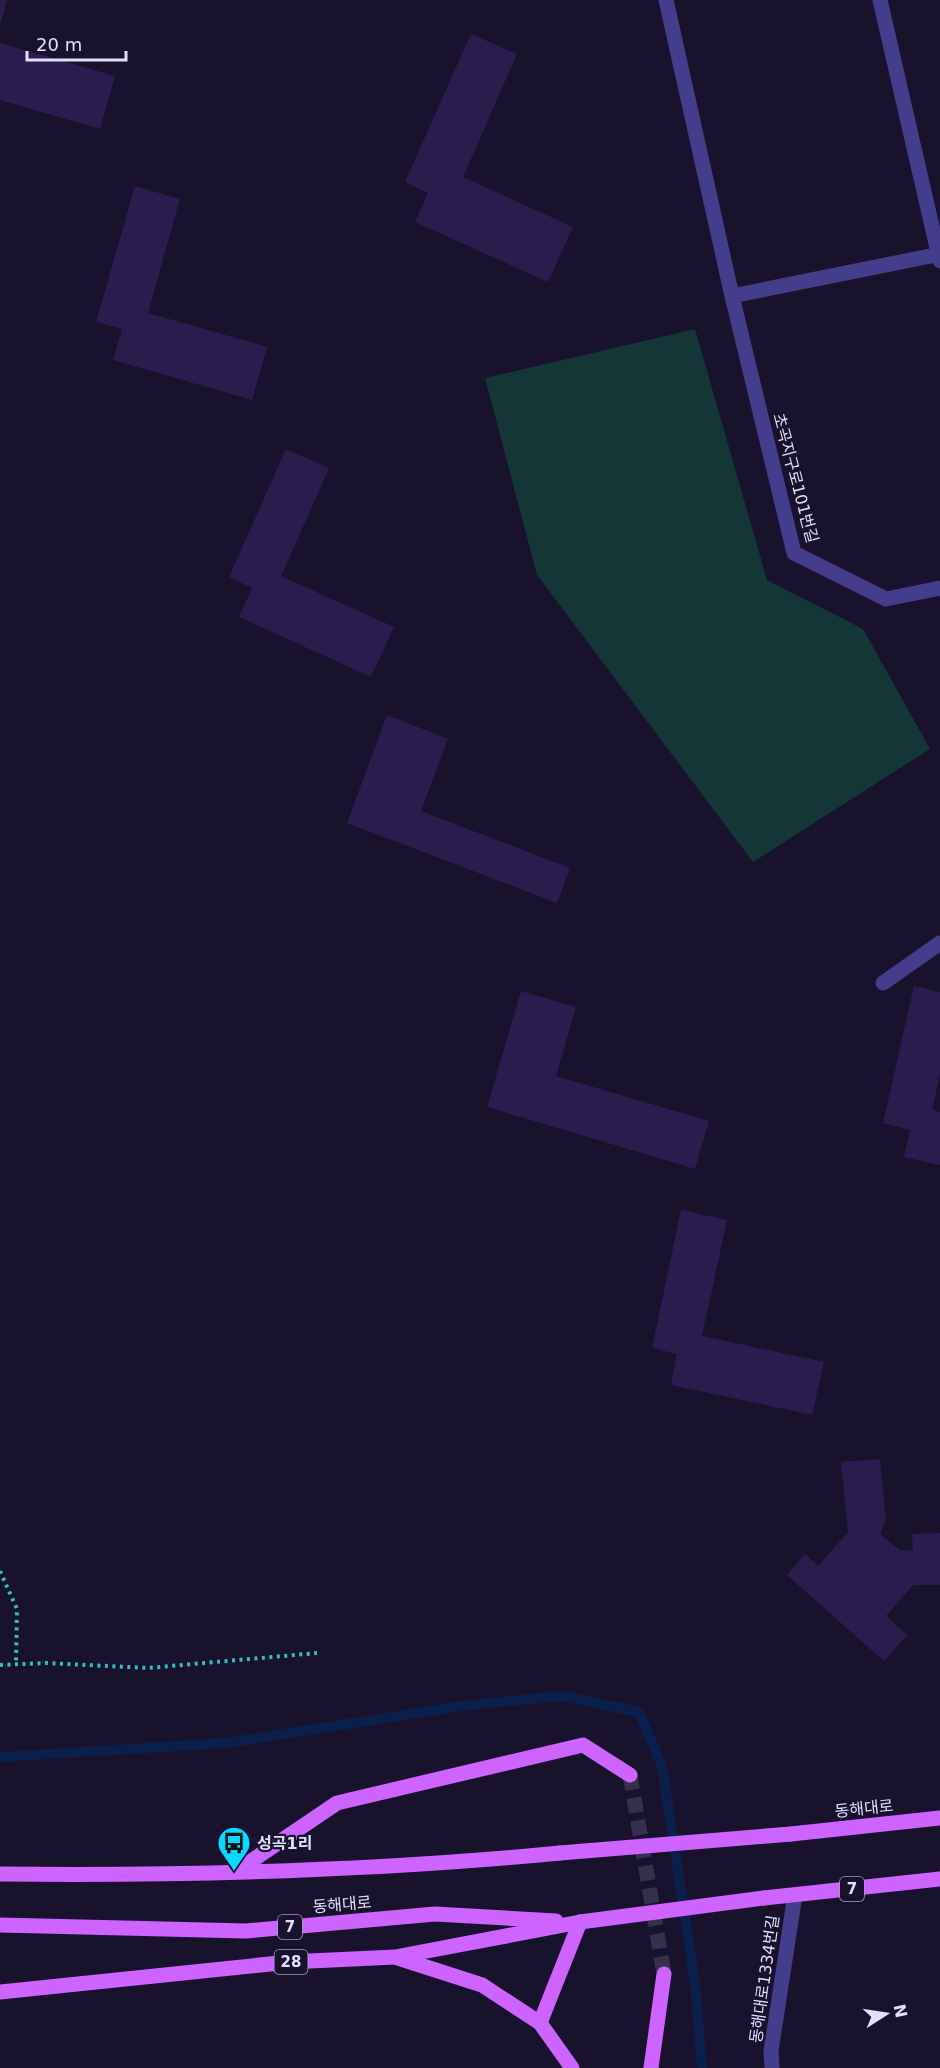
<svg xmlns="http://www.w3.org/2000/svg" width="940" height="2068" viewBox="0 0 940 2068" font-family="'DejaVu Sans','Noto Sans KR',sans-serif">
  <style>
    .green { fill: #143637 }
    .lines { fill: none; stroke-linecap: round; stroke-linejoin: round }
    .stream { stroke: #0b1f4c; stroke-width: 10 }
    .building { fill: #2a1d4e }
    .primary-tunnel { stroke: #36304c; stroke-width: 15; stroke-dasharray: 15 8; stroke-linecap: butt }
    .path { stroke: #30c0bf; stroke-width: 4; stroke-dasharray: 3 4.5; stroke-linecap: butt }
    .minor { stroke: #443d8c; stroke-width: 15 }
    .primary { stroke: #cd64ff; stroke-width: 15 }
    .primary-bridge { stroke: #cd64ff; stroke-width: 15 }
    .labels { text-anchor: middle; stroke-width: 4.5; stroke-linejoin: round; paint-order: stroke }
    .shield { fill: #18122d; stroke: #a6a0c0; stroke-width: 1.5 }
    .shield-label { font-size: 15px; font-weight: bold; fill: #e3ddff }
    .street-label { font-size: 16px; fill: #e3ddff; stroke: #18122d }
    .poi-label { font-size: 16px; font-weight: bold; fill: #e3ddff; stroke: #18122d; text-anchor: start }
  </style>
  <rect width="100%" height="100%" fill="#18122d"/>
  <path class="green" d="M695 329 767 580 863 629 930 749 753 862 537 575 485 378Z"/>
  <g class="lines">
    <path class="stream" d="M0 1757 226 1743 468 1705 563 1696 639 1712 662 1766 695 1983 702 2068"/>
  </g>
  <g class="building">
    <path d="M0 0H7L1 22H0Z"/>
    <path d="M471 34 517 54 463 177 573 227 548 282 415 222 428 193 405 182Z"/>
    <path d="M0 43 115 76 100 129 0 100Z"/>
    <path d="M135 186 180 199 148 313 267 347 252 400 113 360 122 329 96 322Z"/>
    <path d="M286 449 329 468 281 576 394 627 371 677 239 617 252 588 229 577Z"/>
    <path d="M387 715 448 739 421 811 570 868 557 903 347 823Z"/>
    <path d="M914 986 940 992V1074L932 1110 940 1112V1165L904 1157 910 1130 883 1123Z"/>
    <path d="M521 991 576 1007 556 1076 709 1121 695 1169 487 1107Z"/>
    <path d="M681 1210 727 1220 702 1336 824 1362 812 1415 671 1385 677 1354 652 1348Z"/>
    <path d="M880 1459 886 1520 880 1534 901 1551 913 1550 912 1534 940 1533V1585H913L886 1616 907 1635 884 1661 787 1575 805 1554 818 1566 848 1532 841 1462Z"/>
  </g>
  <g class="lines">
    <path class="primary-tunnel" d="M630 1775 664 1974"/>
    <g class="path">
      <path d="M0 1571 17 1609 16 1663"/>
      <path d="M0 1665 47 1663 148 1668 317 1653"/>
    </g>
    <g class="minor">
      <path d="M666 0 732 296 794 553 886 599 940 588"/>
      <path d="M880 0 940 261"/>
      <path d="M732 296 940 254"/>
      <path d="M883 983 940 943"/>
      <path d="M772 2068 771 2051 795 1895"/>
    </g>
    <g class="primary">
      <path d="M791 1834 940 1818"/>
      <path d="M235 1872 337 1803 583 1745 630 1775"/>
      <path d="M0 1874C186 1876 374 1871 560 1853"/>
      <path d="M764 1898 940 1879"/>
      <path d="M0 1925 246 1931 435 1914 556 1921"/>
      <path d="M398 1958 482 1985 540 2023 572 2068"/>
      <path d="M0 1992 289 1962 395 1957 580 1922"/>
      <path d="M540 2023 580 1922"/>
      <path d="M651 2068 664 1974"/>
    </g>
    <g class="primary-bridge">
      <path d="M560 1853 791 1834"/>
      <path d="M580 1922 764 1898"/>
    </g>
  </g>
  <defs>
    <g id="bus-pin" transform="scale(1.725)"><path d="M0 17L-7.5 6A9.5 9.5 0 1 1 7.5 6Z" fill="#09d9ff" stroke="#18122d"/><path d="M-5-6H5V4H4V6H2V4H-2V6H-4V4H-5ZM-3.5-4V0h7V-4ZM-3.5 1.2v1.5H-2V1.2ZM2 1.2v1.5H3.5V1.2Z" fill="#111"/></g>
  </defs>
  <g fill-rule="evenodd">
    <use href="#bus-pin" x="234" y="1843"/>
  </g>
  <g class="labels">
    <g class="shield">
      <rect x="840" y="1877" width="24" height="24" rx="4.5"/>
      <rect x="278" y="1915" width="24" height="24" rx="4.5"/>
      <rect x="274.5" y="1950" width="33" height="24" rx="4.5"/>
    </g>
    <g class="shield-label">
      <text x="852" y="1894">7</text>
      <text x="290" y="1932">7</text>
      <text x="291" y="1967">28</text>
    </g>
    <g class="street-label">
      <text transform="translate(796 478) rotate(75)" y="6">초곡지구로101번길</text>
      <text transform="translate(864 1808) rotate(-6)" y="6">동해대로</text>
      <text transform="translate(342 1904) rotate(-5)" y="6">동해대로</text>
      <text transform="translate(764 1979) rotate(-82)" y="6">동해대로1334번길</text>
    </g>
    <g class="poi-label">
      <text x="257" y="1849">성곡1리</text>
    </g>
  </g>
  <g transform="translate(886 2014) rotate(78)" stroke="#18122d" stroke-width="4.5" paint-order="stroke">
  <path d="M0-4.5L10 22L0 15L-10 22Z" fill="#e3ddff"/>
  <text y="-9" font-size="16" font-weight="bold" text-anchor="middle" fill="#e3ddff">N</text>
  </g>
  <path d="M27 51v9h99v-9" fill="none" stroke="#e3ddff" stroke-width="3"/>
  <text x="36" y="51" font-size="18" fill="#e3ddff" stroke="#18122d" stroke-width="4.5" paint-order="stroke">20 m</text>
</svg>
